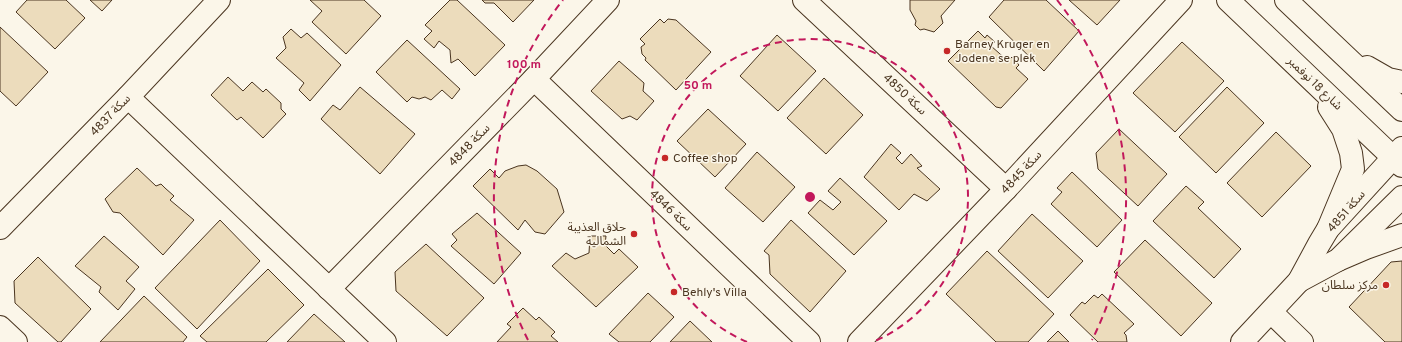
<svg xmlns="http://www.w3.org/2000/svg" width="1402" height="342" viewBox="0 0 1402 342" font-family="Overpass,'Noto Sans Arabic',sans-serif">
  <style>
    .building { fill: #ecdcbc; stroke: #4a3520 }
    .lines { fill: none; stroke-linecap: round; stroke-linejoin: round }
    .minor-casing { stroke: #4a3520; stroke-width: 24 }
    .major-casing { stroke: #4a3520; stroke-width: 24 }
    .minor { stroke: #fbf6e9; stroke-width: 22 }
    .major { stroke: #fbf6e9; stroke-width: 22 }
    .ring { fill: none; stroke: #c2185b; stroke-width: 2; stroke-dasharray: 7 5 }
    .poi-dot { fill: #c62828; stroke: #fbf6e9; stroke-width: 1.5 }
    .labels { text-anchor: middle; stroke-width: 3; stroke-linejoin: round; paint-order: stroke }
    .poi-label { font-size: 12px; fill: #4a3520; stroke: #fbf6e9; text-anchor: start }
    .street-label { font-size: 12px; fill: #4a3520; stroke: #fbf6e9 }
    .centre { fill: #c2185b; stroke: #fbf6e9; stroke-width: 2 }
    .ring-label { font-size: 12px; text-anchor: middle; font-weight: bold; fill: #c2185b; stroke: #fbf6e9; stroke-width: 3; stroke-linejoin: round; paint-order: stroke }
  </style>
  <rect width="100%" height="100%" fill="#fbf6e9"/>
  <g class="building">
    <path d="M27 0H66L85 18 55 49 16 12Z"/>
    <path d="M90 0H112L102 11Z"/>
    <path d="M310 0H364L381 16 346 54 312 22 322 11Z"/>
    <path d="M450 0H457L505 45 475 76 458 59 451 63 450 50 439 41 434 48 424 39 432 31 425 25Z"/>
    <path d="M482 0H534L513 22 494 3H485Z"/>
    <path d="M910 0H955L941 16 943 23 934 32 924 29 920 30 915 25 916 21 910 10Z"/>
    <path d="M1004 0H1046L1079 31 1044 71 989 17Z"/>
    <path d="M1069 0H1120L1097 25Z"/>
    <path d="M660 19 664 23 668 19 676 20 711 52 676 90 645 60 646 58 642 54 641 47 645 44 640 39Z"/>
    <path d="M0 27 48 72 16 106 0 91Z"/>
    <path d="M291 29 301 38 307 33 341 65 310 101 299 90 304 83 276 58 286 48 283 37Z"/>
    <path d="M978 31 985 38 987 35 995 42 991 46 1008 61 1012 57 1019 65 1016 68 1028 79 1001 108 996 107 948 61Z"/>
    <path d="M777 35 816 71 778 111 740 76Z"/>
    <path d="M407 40 460 89 452 99 442 90 431 100 425 97 419 99 412 97 407 102 376 72Z"/>
    <path d="M1182 42 1224 81 1175 132 1133 93Z"/>
    <path d="M619 61 644 83 643 91 654 101 637 120 630 116 622 119 591 91Z"/>
    <path d="M228 77 243 91 252 82 263 92 266 89 281 103V109L286 114 263 138 241 117 237 120 211 95Z"/>
    <path d="M824 78 863 115 826 154 787 118Z"/>
    <path d="M360 87 415 134 380 174 321 119 333 105 340 110Z"/>
    <path d="M1227 87 1264 123 1216 173 1179 137Z"/>
    <path d="M708 109 746 144 715 177 677 141Z"/>
    <path d="M1119 129 1167 174 1138 206 1098 169 1096 153Z"/>
    <path d="M1276 132 1311 166 1262 217 1227 183Z"/>
    <path d="M891 144 901 153 896 158 902 164 911 154 922 166 917 168 940 189 927 201 914 194 899 210 864 177Z"/>
    <path d="M757 152 795 187 763 222 725 188Z"/>
    <path d="M526 165 537 171 557 189 564 212 545 234 535 232 525 220 518 230 473 186 490 169 499 178 505 171 518 166Z"/>
    <path d="M137 168 156 186 161 184 165 188 174 196 170 200 194 220 163 255 120 213 113 212 105 199Z"/>
    <path d="M1072 172 1122 220 1097 247 1051 204 1062 192 1057 188Z"/>
    <path d="M840 178 887 221 854 255 808 213 820 200 833 210 841 202 828 191Z"/>
    <path d="M1186 186 1204 202 1198 208 1241 249 1214 278 1153 221Z"/>
    <path d="M477 213 521 253 494 284 451 246 457 240 452 234Z"/>
    <path d="M1032 214 1083 261 1048 298 998 251Z"/>
    <path d="M220 220 260 261 197 329 155 288Z"/>
    <path d="M791 220 846 271 810 312 770 274 769 255 764 251Z"/>
    <path d="M104 236 139 267 126 281 135 289 118 310 99 292 101 287 75 266Z"/>
    <path d="M590 236H606L605 245 614 254 619 249 638 267 596 307 552 266 566 253 575 259 589 253Z"/>
    <path d="M1145 240 1212 303 1181 336 1114 272Z"/>
    <path d="M426 244 484 298 447 336 396 291 395 272Z"/>
    <path d="M987 251 1054 314 1028 342H996L946 294Z"/>
    <path d="M38 257 91 309 61 342H58L15 303 14 281Z"/>
    <path d="M1402 261V342H1385L1349 307 1391 262Z"/>
    <path d="M268 269 304 305 266 342H207L200 336Z"/>
    <path d="M648 293 674 317 650 342H619L609 334Z"/>
    <path d="M1102 294 1134 324 1124 333 1126 335 1127 342H1098L1070 315 1082 302 1085 304 1094 295 1098 298Z"/>
    <path d="M144 296 187 337 183 342H100Z"/>
    <path d="M523 308 536 320 539 317 555 332 551 336 558 342H497L511 327 507 324Z"/>
    <path d="M314 314 345 342H287Z"/>
    <path d="M690 321 712 342H670Z"/>
    <path d="M1058 331 1069 342H1047Z"/>
  </g>
  <g class="lines">
    <g class="minor-casing">
      <g id="minor">
        <path d="M804 0 1006 189"/>
        <path d="M534 79 809 342"/>
        <path d="M128 97 385 342"/>
        <path d="M0 228 128 97 219 0"/>
        <path d="M1299 281 1338 260 1402 197"/>
        <path d="M329 289 534 79 608 0"/>
        <path d="M1271 312 1302 342"/>
        <path d="M0 327 16 342"/>
        <path d="M859 342 1006 189 1181 0"/>
        <path d="M1242 342 1299 281 1319 244 1328 229 1402 148"/>
      </g>
    </g>
    <g class="major-casing">
      <g id="major">
        <path d="M1228 0 1402 166"/>
        <path d="M1286 0 1402 110"/>
        <path d="M1367 67 1388 79 1402 82"/>
        <path d="M1328 229 1353 169 1351 153 1343 129 1329 107"/>
        <path d="M1338 260 1366 248 1402 235"/>
      </g>
    </g>
    <use href="#minor" class="minor"/>
    <use href="#major" class="major"/>
  </g>
  <g class="ring">
    <path d="M747 342A158 158 0 1 1 873 342"/>
    <path d="M528 340A316 316 0 0 1 563 0M1057 0A316 316 0 0 1 1092 340"/>
  </g>
  <g class="poi-dot">
    <circle cx="947" cy="51" r="4"/>
    <circle cx="665" cy="158" r="4"/>
    <circle cx="634" cy="234" r="4"/>
    <circle cx="1386" cy="285" r="4"/>
    <circle cx="674" cy="292" r="4"/>
  </g>
  <g class="labels">
    <g class="poi-label">
      <text x="955" y="48">Barney Kruger en<tspan x="955" dy="14">Jodene se plek</tspan></text>
      <text x="673" y="162">Coffee shop</text>
      <text x="626" y="231" text-anchor="end">حلاق العذيبة<tspan x="626" dy="14">الشمالية</tspan></text>
      <text x="1378" y="289" text-anchor="end">مركز سلطان</text>
      <text x="682" y="296">Behly's Villa</text>
    </g>
    <g class="street-label">
      <text transform="translate(1315 83) rotate(44)" y="4">شارع 18 نوفمبر</text>
      <text transform="translate(905 94) rotate(43)" y="4">سكة 4850</text>
      <text transform="translate(110 115) rotate(-46)" y="4">سكة 4837</text>
      <text transform="translate(469 145) rotate(-46)" y="4">سكة 4848</text>
      <text transform="translate(1021 172) rotate(-47)" y="4">سكة 4845</text>
      <text transform="translate(671 210) rotate(44)" y="4">سكة 4846</text>
      <text transform="translate(1346 211) rotate(-49)" y="4">سكة 4851</text>
    </g>
  </g>
  <circle cx="810" cy="197" r="6" class="centre"/>
  <g class="ring-label">
    <text x="524" y="68">100 m</text>
    <text x="698" y="89">50 m</text>
  </g>
</svg>
